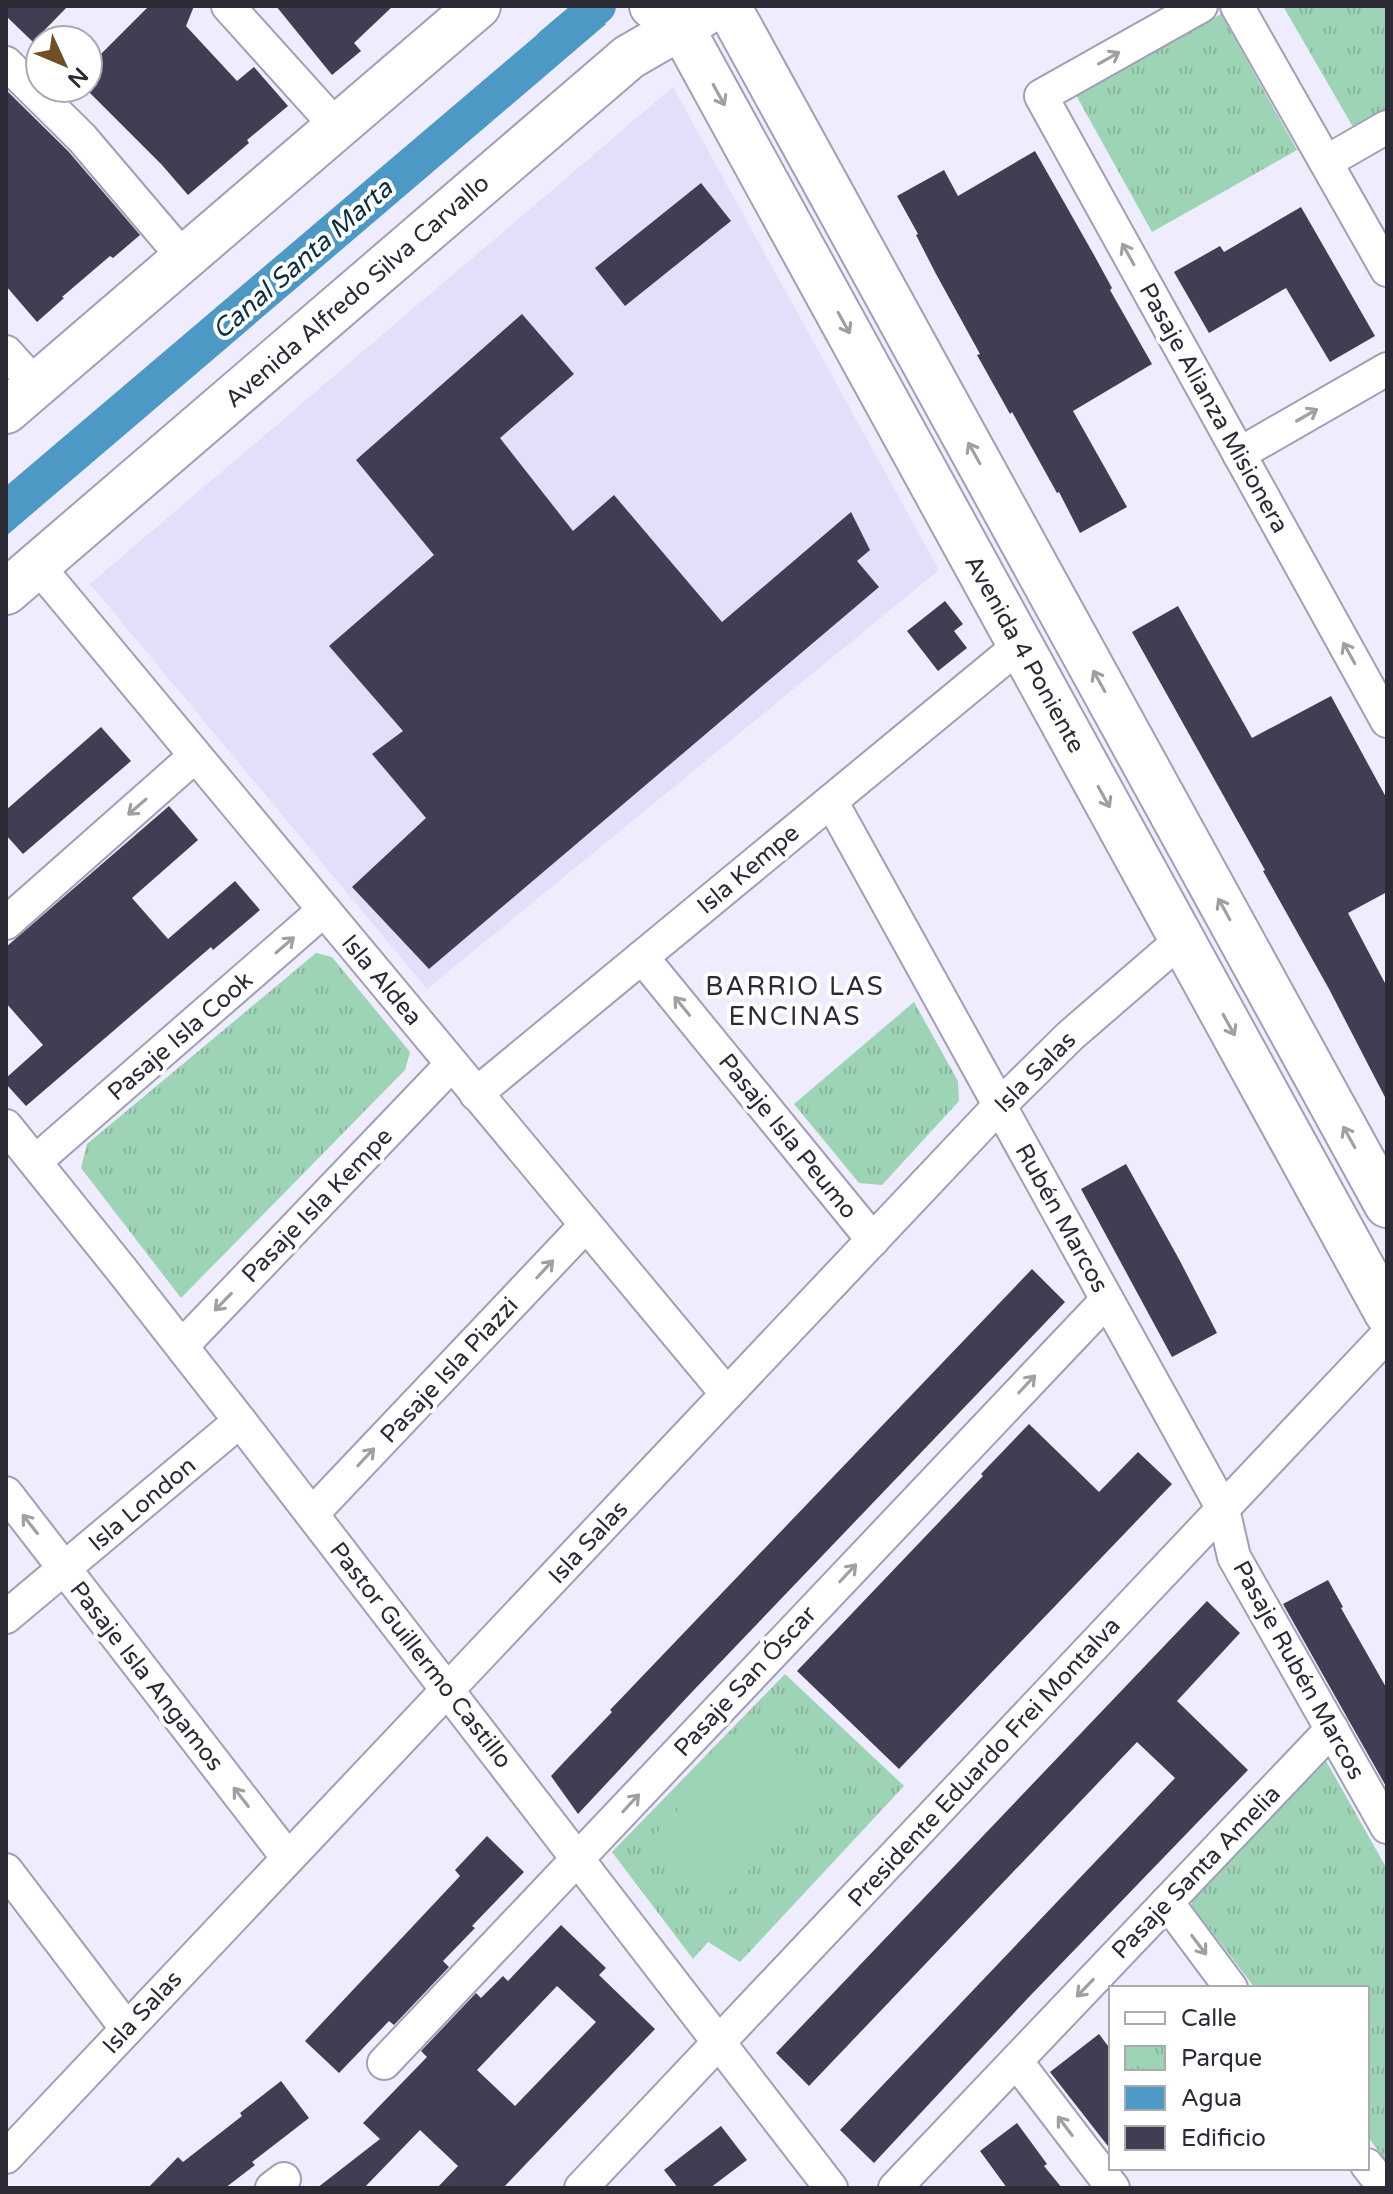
<svg xmlns="http://www.w3.org/2000/svg" width="1393" height="2194" viewBox="0 0 1393 2194" font-family="'Varela Round',sans-serif">
  <style>
    .built { fill: #e3dffb }
    .park { fill: url(#park-tufts) }
    .pitch { fill: #9dd4b5 }
    .water { fill: #4b99c4 }
    .lines { fill: none; stroke-linecap: round; stroke-linejoin: round }
    .canal { stroke: #4b99c4; stroke-width: 36 }
    .building { fill: #413d53; fill-rule: evenodd }
    .street-casing { stroke: #a19eb8; stroke-width: 36 }
    .secondary-casing { stroke: #a19eb8; stroke-width: 48 }
    .street { stroke: #fff; stroke-width: 32 }
    .secondary { stroke: #fff; stroke-width: 44 }
    .oneway { stroke: #a09fa4 }
    .labels { text-anchor: middle; stroke-width: 8; stroke-linejoin: round; paint-order: stroke }
    .street-label { font-size: 24px; fill: #2c2a35; stroke: #fff }
    .water-label { font-size: 26px; font-style: italic; fill: #0a2e40; stroke: #fff }
    .neighbourhood-label { font-size: 26px; letter-spacing: 2px; fill: #2c2a35; stroke: #fff }
  </style>
  <defs>
    <pattern id="park-tufts" width="24" height="20" patternUnits="userSpaceOnUse" patternTransform="scale(2)"><rect width="24" height="20" fill="#9dd4b5"/><path d="M3 7l-1-3M5 7V3M7 7l1-3M15 17l-1-3M17 17v-4M19 17l1-3" fill="none" stroke="#87b69c"/></pattern>
  </defs>
  <rect width="100%" height="100%" fill="#eeecfd"/>
  <path class="built" d="M673 87 939 570 427 989 90 584Z"/>
  <g class="park">
    <path d="M1283 6H1387V108L1353 127Z"/>
    <path d="M1221 14 1297 150 1152 232 1076 95Z"/>
    <path d="M316 953 332 957 410 1052 405 1070 181 1298 81 1168 87 1144Z"/>
    <path d="M914 1002 958 1081 959 1101 882 1185 859 1183 794 1104Z"/>
    <path d="M785 1674 904 1786 740 1962 708 1942 693 1959 612 1852Z"/>
    <path d="M1325 1759 1387 1869V2162L1367 2136V1988H1255L1192 1906V1896Z"/>
  </g>
  <path class="pitch" d="M759 1723 827 1786 723 1898 655 1835Z"/>
  <path class="water" d="M571 6H577L606 24 6 536V486Z"/>
  <g class="lines">
    <path class="canal" d="M552 45 598 6"/>
  </g>
  <g class="building">
    <path d="M6 6H68L33 42 6 16Z"/>
    <path d="M149 6H194L186 26 237 81 254 67 288 106 247 140 249 143 188 195 162 165 88 91V67Z"/>
    <path d="M276 6H393L354 43 361 51 332 75Z"/>
    <path d="M6 90 68 151 140 235 113 258 110 256 62 297 64 298 37 322 6 286Z"/>
    <path d="M1035 151 1094 255 1112 288 1110 290 1152 364 1073 411 1127 507 1080 533 1059 492 1057 493 1012 412 1010 414 977 355 980 354 936 274 916 235 918 234 897 196 944 170 958 196Z"/>
    <path d="M701 183 731 221 625 306 595 268Z"/>
    <path d="M1301 207 1375 336 1330 362 1286 288 1209 333 1174 272 1220 246 1224 252Z"/>
    <path d="M522 314 574 374 500 438 573 531 614 495 722 622 851 512 870 550 857 561 879 587 429 969 352 887 426 818 372 754 403 731 329 646 434 555 356 460Z"/>
    <path d="M945 601 963 624 954 631 967 648 938 671 907 631Z"/>
    <path d="M1178 606 1252 738 1331 696 1387 799V892L1348 913 1387 987V1101L1329 989 1263 871 1265 870 1132 632Z"/>
    <path d="M101 727 131 761 23 854 6 835V810Z"/>
    <path d="M169 806 198 840 132 898 168 939 235 881 260 910 213 950 211 947 26 1106 6 1084V1078L43 1045 6 1003V947Z"/>
    <path d="M1126 1164 1180 1261 1217 1333 1172 1357 1081 1189Z"/>
    <path d="M1032 1269 1065 1302 691 1693 578 1814 551 1776 564 1762 612 1712 610 1710Z"/>
    <path d="M1029 1424 1099 1492 1138 1452 1172 1484 899 1769 797 1671 983 1476 981 1474Z"/>
    <path d="M1328 1580 1343 1607 1341 1608 1387 1689V1788L1283 1604Z"/>
    <path d="M1207 1601 1240 1633 1177 1701 1248 1770 1028 1998 874 2163 840 2130 1175 1778 1137 1742 809 2086 776 2053Z"/>
    <path d="M487 1836 524 1872 472 1926 475 1928 443 1961 449 1967 394 2025 389 2021 339 2073 305 2041 460 1876 455 1870Z"/>
    <path d="M561 1925 606 1968 599 1975 655 2029 503 2188H437L458 2166 420 2130 364 2188H317L380 2139 363 2123 427 2057 421 2051 476 1993 481 1998 503 1976 508 1981ZM557 1986 596 2022 515 2106 477 2070Z"/>
    <path d="M1099 2034 1111 2050V2150L1050 2072Z"/>
    <path d="M281 2081 309 2118 252 2162 255 2165 225 2188H148L178 2157 183 2162 242 2116 240 2113Z"/>
    <path d="M1017 2123 1047 2164 1044 2166 1062 2188H1007L980 2151Z"/>
    <path d="M721 2126 747 2160 710 2188H678L664 2170Z"/>
  </g>
  <g class="lines">
    <g class="street-casing">
      <g id="street">
        <path d="M228 6 337 127"/>
        <path d="M1201 6 1041 96 1387 721"/>
        <path d="M1237 6 1387 270"/>
        <path d="M6 63 82 138 184 258"/>
        <path d="M1326 162 1387 127"/>
        <path d="M6 352 36 385"/>
        <path d="M1239 454 1387 369"/>
        <path d="M37 565 727 1394"/>
        <path d="M831 801 1223 1509 1234 1557 1387 1827"/>
        <path d="M6 923 195 756"/>
        <path d="M642 957 873 1240"/>
        <path d="M476 1094 1020 645"/>
        <path d="M6 1126 121 1269 240 1421 831 2188"/>
        <path d="M36 1161 324 910"/>
        <path d="M182 1346 452 1064"/>
        <path d="M6 1493 288 1858"/>
        <path d="M312 1514 586 1225"/>
        <path d="M6 1617 240 1421"/>
        <path d="M6 1870 127 2029"/>
        <path d="M1167 1902 1231 1988"/>
        <path d="M1016 2061 1113 2188"/>
        <path d="M384 2063 1107 1300"/>
        <path d="M6 2157 1000 1105 1070 1036 1182 939"/>
        <path d="M1367 2165 1385 2188"/>
        <path d="M272 2188 284 2179"/>
        <path d="M581 2188 1387 1335"/>
        <path d="M895 2188 1332 1729"/>
      </g>
    </g>
    <g class="secondary-casing">
      <g id="secondary">
        <path d="M652 6 681 27 1387 1313"/>
        <path d="M728 6 1387 1205"/>
        <path d="M6 411 478 6"/>
        <path d="M6 592 629 57 702 15"/>
      </g>
    </g>
    <use href="#street" class="street"/>
    <use href="#secondary" class="secondary"/>
  </g>
  <defs><path id="oneway-shaft" d="M-6 0H5M1.5-3L5.5 0L1.5 3" fill="none" stroke-width="1.6" stroke-linecap="round" stroke-linejoin="round" transform="scale(2)"/></defs>
  <g class="oneway">
    <use href="#oneway-shaft" transform="translate(1109 58) rotate(-29)"/>
    <use href="#oneway-shaft" transform="translate(719 95) rotate(61)"/>
    <use href="#oneway-shaft" transform="translate(1128 254) rotate(-119)"/>
    <use href="#oneway-shaft" transform="translate(844 323) rotate(61)"/>
    <use href="#oneway-shaft" transform="translate(1307 415) rotate(-30)"/>
    <use href="#oneway-shaft" transform="translate(974 453) rotate(-119)"/>
    <use href="#oneway-shaft" transform="translate(1349 653) rotate(-119)"/>
    <use href="#oneway-shaft" transform="translate(1099 681) rotate(-119)"/>
    <use href="#oneway-shaft" transform="translate(1104 797) rotate(61)"/>
    <use href="#oneway-shaft" transform="translate(137 807) rotate(139)"/>
    <use href="#oneway-shaft" transform="translate(1224 909) rotate(-119)"/>
    <use href="#oneway-shaft" transform="translate(285 945) rotate(-41)"/>
    <use href="#oneway-shaft" transform="translate(682 1006) rotate(-129)"/>
    <use href="#oneway-shaft" transform="translate(1229 1025) rotate(61)"/>
    <use href="#oneway-shaft" transform="translate(1349 1137) rotate(-119)"/>
    <use href="#oneway-shaft" transform="translate(545 1269) rotate(-47)"/>
    <use href="#oneway-shaft" transform="translate(223 1302) rotate(134)"/>
    <use href="#oneway-shaft" transform="translate(1027 1384) rotate(-47)"/>
    <use href="#oneway-shaft" transform="translate(366 1457) rotate(-47)"/>
    <use href="#oneway-shaft" transform="translate(30 1524) rotate(-128)"/>
    <use href="#oneway-shaft" transform="translate(848 1573) rotate(-47)"/>
    <use href="#oneway-shaft" transform="translate(241 1797) rotate(-128)"/>
    <use href="#oneway-shaft" transform="translate(631 1803) rotate(-47)"/>
    <use href="#oneway-shaft" transform="translate(1199 1945) rotate(53)"/>
    <use href="#oneway-shaft" transform="translate(1085 1988) rotate(134)"/>
    <use href="#oneway-shaft" transform="translate(1065 2126) rotate(-127)"/>
  </g>
  <g class="labels">
    <g class="street-label">
      <text transform="translate(357 291) rotate(-41)" y="8">Avenida Alfredo Silva Carvallo</text>
      <text transform="translate(1214 408) rotate(61)" y="8">Pasaje Alianza Misionera</text>
      <text transform="translate(1025 654) rotate(61)" y="8">Avenida 4 Poniente</text>
      <text transform="translate(748 869) rotate(-40)" y="8">Isla Kempe</text>
      <text transform="translate(382 980) rotate(50)" y="8">Isla Aldea</text>
      <text transform="translate(180 1036) rotate(-41)" y="8">Pasaje Isla Cook</text>
      <text transform="translate(1035 1072) rotate(-45)" y="8">Isla Salas</text>
      <text transform="translate(788 1136) rotate(51)" y="8">Pasaje Isla Peumo</text>
      <text transform="translate(317 1205) rotate(-46)" y="8">Pasaje Isla Kempe</text>
      <text transform="translate(1062 1218) rotate(61)" y="8">Rubén Marcos</text>
      <text transform="translate(449 1370) rotate(-47)" y="8">Pasaje Isla Piazzi</text>
      <text transform="translate(142 1504) rotate(-40)" y="8">Isla London</text>
      <text transform="translate(588 1542) rotate(-47)" y="8">Isla Salas</text>
      <text transform="translate(421 1655) rotate(52)" y="8">Pastor Guillermo Castillo</text>
      <text transform="translate(1299 1670) rotate(61)" y="8">Pasaje Rubén Marcos</text>
      <text transform="translate(147 1676) rotate(52)" y="8">Pasaje Isla Angamos</text>
      <text transform="translate(745 1681) rotate(-47)" y="8">Pasaje San Óscar</text>
      <text transform="translate(984 1762) rotate(-47)" y="8">Presidente Eduardo Frei Montalva</text>
      <text transform="translate(1196 1872) rotate(-46)" y="8">Pasaje Santa Amelia</text>
      <text transform="translate(142 2012) rotate(-47)" y="8">Isla Salas</text>
    </g>
    <g class="water-label">
      <text transform="translate(302 259) rotate(-41)" y="9">Canal Santa Marta</text>
    </g>
    <g class="neighbourhood-label">
      <text x="795" y="995">BARRIO LAS<tspan x="795" dy="30">ENCINAS</tspan></text>
    </g>
  </g>
  <rect width="1393" height="2194" fill="none" stroke="#2c2a35" stroke-width="16"/>
  <rect x="1109" y="1986" width="260" height="184" fill="#ffffff" stroke="#abaaae" stroke-width="2"/>
  <rect x="1125" y="2012" width="40" height="12" fill="#ffffff" stroke="#abaaae" stroke-width="2"/>
  <text x="1181" y="2026" font-size="24" fill="#2c2a35">Calle</text>
  <rect x="1125" y="2046" width="40" height="24" fill="url(#park-tufts)" stroke="#abaaae" stroke-width="2"/>
  <text x="1181" y="2066" font-size="24" fill="#2c2a35">Parque</text>
  <rect x="1125" y="2086" width="40" height="24" fill="#4b99c4" stroke="#abaaae" stroke-width="2"/>
  <text x="1181" y="2106" font-size="24" fill="#2c2a35">Agua</text>
  <rect x="1125" y="2126" width="40" height="24" fill="#413d53" stroke="#abaaae" stroke-width="2"/>
  <text x="1181" y="2146" font-size="24" fill="#2c2a35">Edificio</text>
  <g transform="translate(64 64) rotate(134)"><circle r="38" fill="#ffffff" stroke="#abaaae" stroke-width="2"/>
  <path d="M0-6L14 30L0 20L-14 30Z" fill="#6f4f25"/>
  <text y="-12" font-size="22" font-weight="bold" text-anchor="middle" fill="#2c2a35">N</text>
  </g>
</svg>
